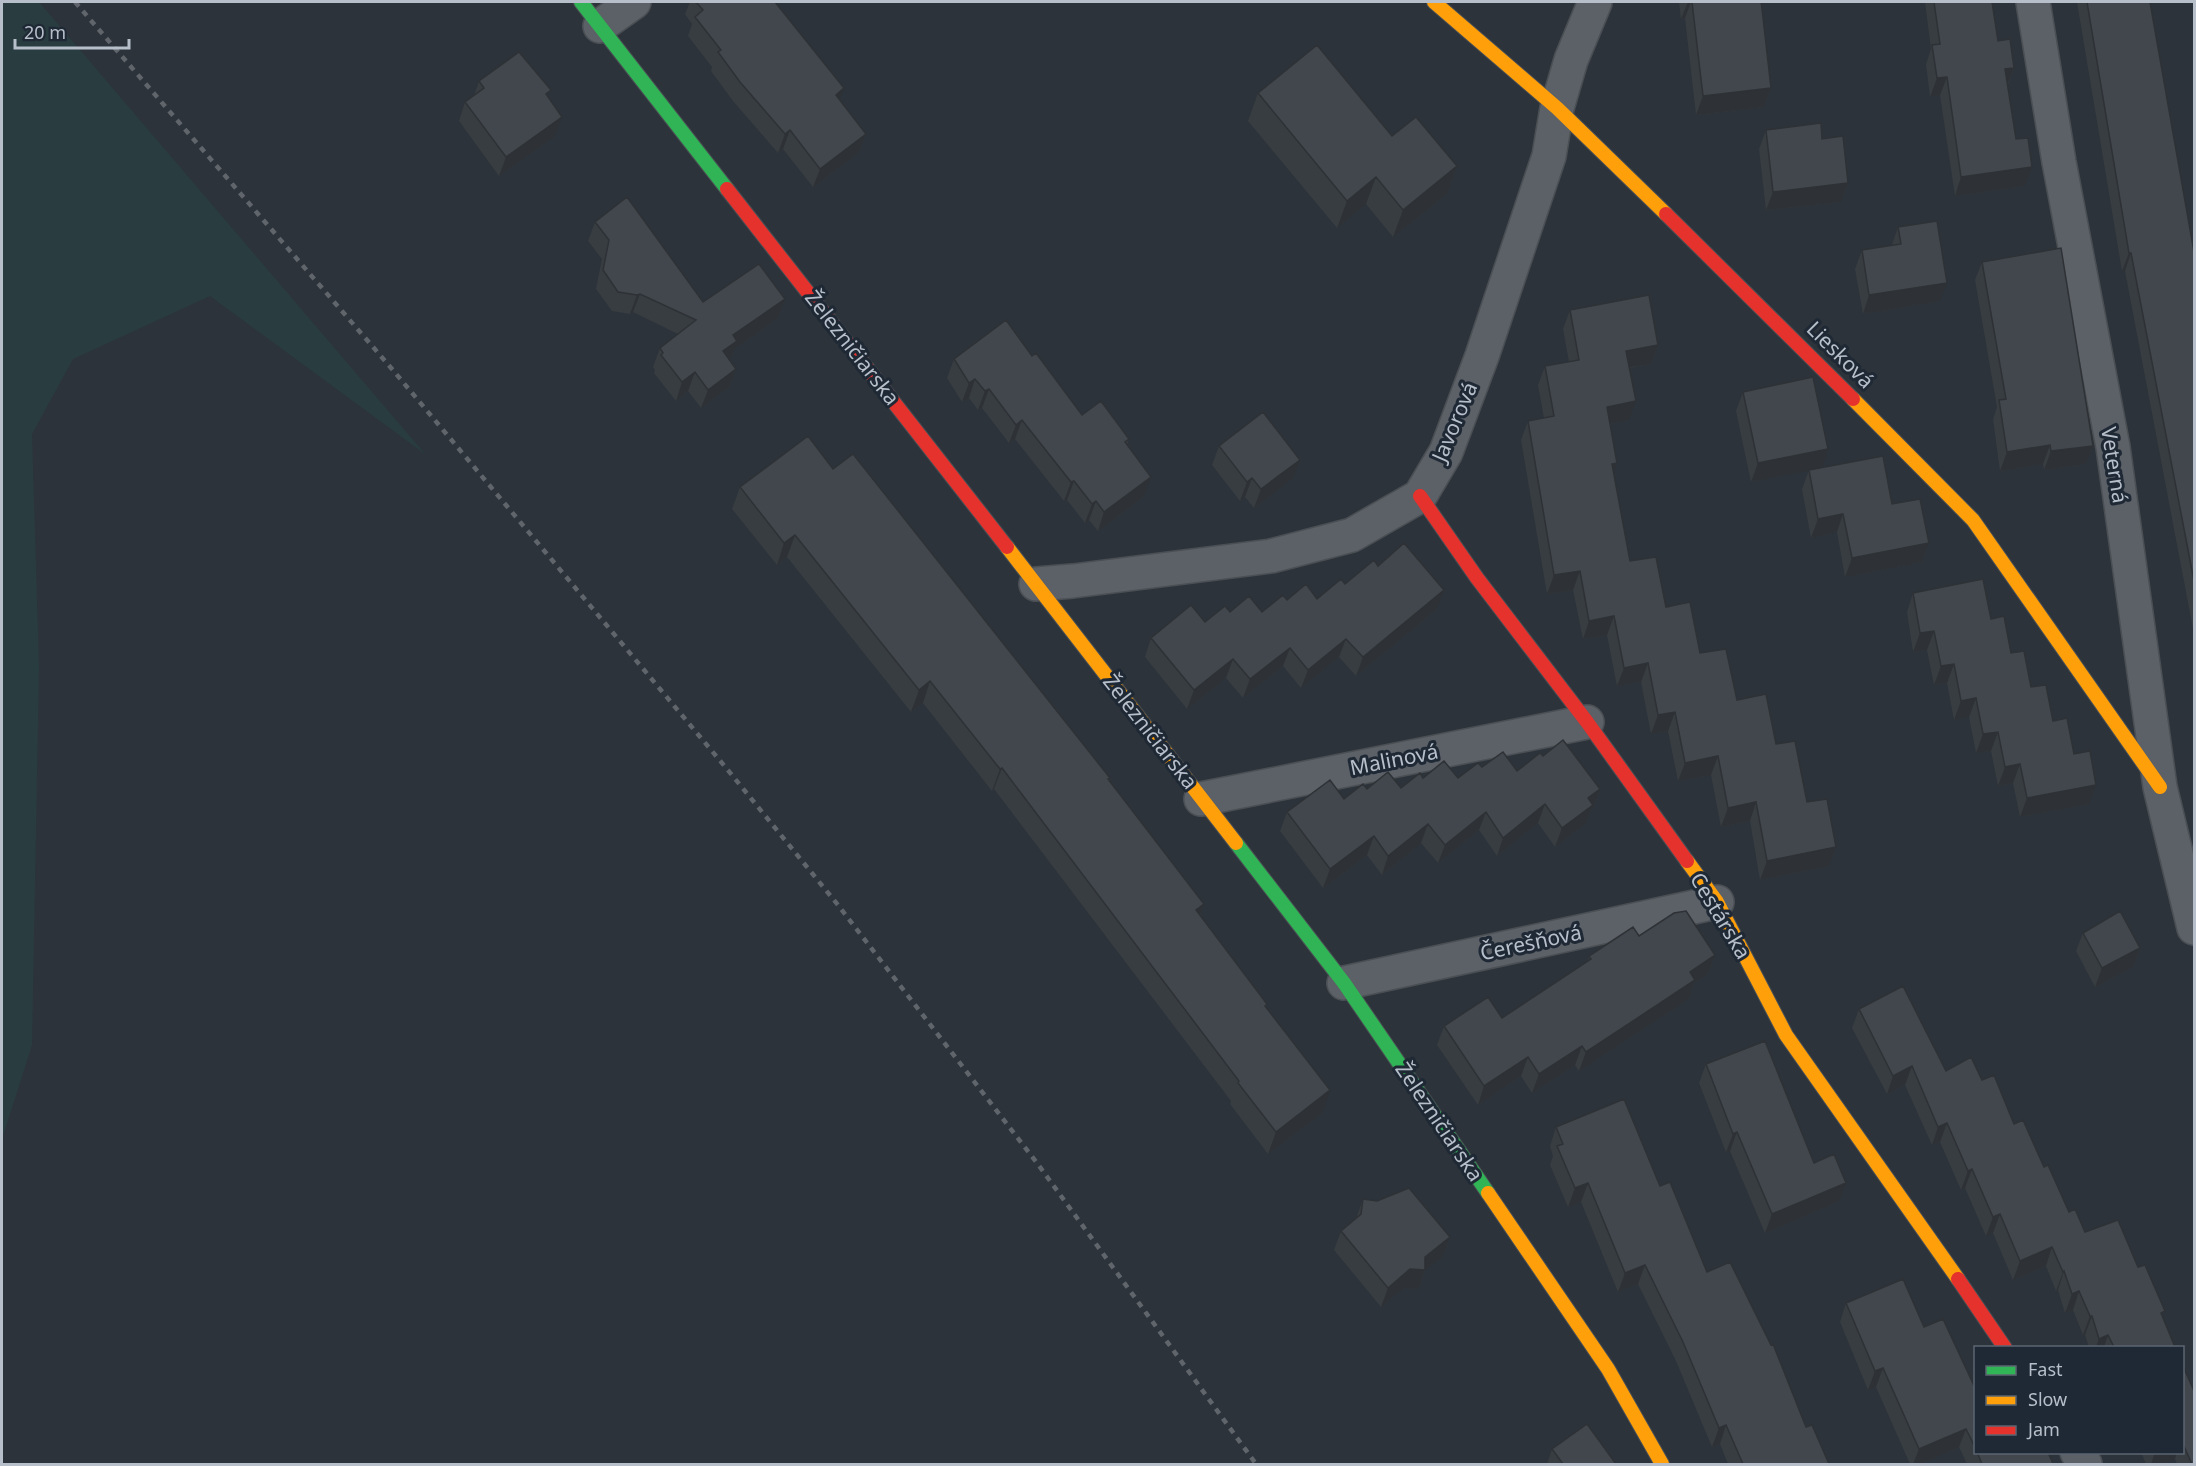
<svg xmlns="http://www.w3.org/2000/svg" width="2196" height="1466" font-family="'Noto Sans',sans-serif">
  <rect width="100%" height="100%" fill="#2c333a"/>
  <path fill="#293d40" d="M2,2H39L425,454L210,296L73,359L32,434L39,667L32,1045L2,1139Z"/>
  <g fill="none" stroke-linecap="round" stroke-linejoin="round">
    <defs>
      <path id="street" d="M2033,2L2059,162L2113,447L2160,787L2194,928
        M600,26L634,2
        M1036,584L1073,581L1271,556L1352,535L1420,496L1446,452L1482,356L1549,156L1557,108L1571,60L1595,2
        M1201,799L1587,722
        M1344,983L1717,902
        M2077,1452L2085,1464"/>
      <path id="fast" d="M581,2L727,189
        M1236,843L1344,983L1488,1193"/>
      <path id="slow" d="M1434,2L1557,108L1666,214
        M1853,399L1973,520L2160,787
        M1007,547L1236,843
        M1687,861L1717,902L1786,1035L1958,1279
        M1488,1193L1608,1369L1662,1464"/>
      <path id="jam" d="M727,189L1007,547
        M1666,214L1853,399
        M1420,496L1477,578L1587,722L1687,861
        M1958,1279L2005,1348"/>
    </defs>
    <use href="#street" stroke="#4a4f54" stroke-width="36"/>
    <use href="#fast" stroke="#4a4f54" stroke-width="16"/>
    <use href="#slow" stroke="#4a4f54" stroke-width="16"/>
    <use href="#jam" stroke="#4a4f54" stroke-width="16"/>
    <use href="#street" stroke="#5c6067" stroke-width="33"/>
    <use href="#fast" stroke="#30b455" stroke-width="14"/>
    <use href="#slow" stroke="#ff9f0a" stroke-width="14"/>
    <use href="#jam" stroke="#e5322d" stroke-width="14"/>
    <path stroke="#60656c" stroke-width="4.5" stroke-dasharray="6 6" stroke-linecap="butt" d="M75,2L392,369L727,769L838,905L1037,1163L1256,1464"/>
  </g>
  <path fill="#383d42" d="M690,2H775L839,100L866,134L859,152L813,187L783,149L778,153L733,101L711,71L712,67L688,36L692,24L685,14Z
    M1679,2H1768H1761L1771,88L1764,107L1696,115L1685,18L1681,19Z
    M1925,2H1992L1998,41L2014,68L2008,85L2016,139L2025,186L1955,196L1940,95L1930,97L1926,64L1931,49Z
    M2077,2H2150L2194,252V634L2125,271H2122Z
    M479,81L555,136L499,176L459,121L465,102L474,96Z
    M1258,93L1392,136L1457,166L1447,194L1393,237L1366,204L1337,228L1248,121Z
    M1766,130L1822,139L1848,183L1841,202L1766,210L1759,149Z
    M595,222L703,302L785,299L778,318L734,349L730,360L736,369L729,387L701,408L688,391L676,401L654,373L655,370L653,367L660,348L678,334L633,312L630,314L612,311L596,289L602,259L588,241Z
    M1898,227L1940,301L1863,314L1855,269L1862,250L1892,245Z
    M1982,262L2093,446L2086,464L2044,470L2043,464L2000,471L1993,419L1997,407L1975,280Z
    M1570,310L1658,345L1651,364L1629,368V420L1610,424L1614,473L1630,561L1666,607L1700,653L1737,700L1776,744L1807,802L1836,847L1829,866L1760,880L1750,821L1721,827L1711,775L1678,781L1668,731L1651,734L1641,682L1617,686L1607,635L1583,639L1573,590L1547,594L1521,440L1528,421L1544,418L1538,385L1545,366L1569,362L1563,329Z
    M1032,356L1082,415L1129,439L1127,445L1144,496L1098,531L1089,520L1085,523L1067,500L1064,501L1015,439L1009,443L982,408L978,410L969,398L962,402L947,378L954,359Z
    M1743,392L1822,468L1892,504L1929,543L1922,562L1845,577L1837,532L1811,538L1802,489L1809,470L1751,482L1736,411Z
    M1219,446L1293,478L1254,508L1245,497L1240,501L1212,465Z
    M833,469L1110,778L1109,781L1204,904L1200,915L1267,1004L1266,1007L1323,1112L1268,1154L1230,1104L1231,1101L994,789L992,791L923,703L911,712L787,557L777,565L732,509L740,487Z
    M1378,566L1437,609L1356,676L1339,657L1301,688L1283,666L1243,698L1226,678L1187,709L1145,657L1151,638L1205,622L1230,612H1262L1287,600L1317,599Z
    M1913,593L1991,619L2031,687L2074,754L2089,804L2020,817L2013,783L1998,786L1991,751L1976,753L1969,717L1954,720L1947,683L1934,685L1927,650L1913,652L1907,612Z
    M1543,756L1600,789L1594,807L1591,809L1586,823L1555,847L1538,823L1497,856L1479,830L1438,863L1421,843L1382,875L1367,855L1323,888L1280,831L1287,812L1344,799L1367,789L1401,788L1423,778H1458L1482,767L1517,771Z
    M2083,933L2140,948L2133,967L2095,987L2076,951Z
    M1715,955L1708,974L1694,983L1689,999L1579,1071L1575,1065L1532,1093L1521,1076L1478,1105L1437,1045L1444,1026L1502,1018L1588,961L1589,956Z
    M1859,1009L1946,1071L1982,1080L2014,1124L2044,1167L2069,1212L2085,1232L2138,1267L2175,1347H2089L2085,1335H2083L2073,1310L2065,1313L2058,1290L2056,1291L2046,1266L2013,1280L1993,1233L1986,1236L1965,1188L1961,1190L1940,1142L1932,1145L1905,1085L1887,1094L1852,1028Z
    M1706,1064L1814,1163L1839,1201L1765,1233L1730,1151L1726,1152L1699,1083Z
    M1556,1127L1660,1186L1707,1272L1829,1464H1728L1720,1444L1712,1447L1676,1361L1638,1284L1618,1292L1581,1202L1568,1207L1550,1165L1553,1156L1550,1146Z
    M1363,1199L1450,1237L1443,1256L1425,1270L1419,1289L1404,1288L1381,1307L1334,1250L1341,1231L1356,1219Z
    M1846,1303L1924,1327L1976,1390V1452H2048L2053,1464H1967L1959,1447L1920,1464H1910L1876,1387L1868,1390L1840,1322Z
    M2182,1364L2194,1464H2177L2175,1459L2161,1464H2146L2141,1452H2182Z
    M1552,1449L1616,1464H1547Z"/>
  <path fill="#2e3236" d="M1688,2H1691L1685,18L1681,19Z
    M2014,68L2007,86L2005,69Z
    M1947,77L1940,95L1930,97L1937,78Z
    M844,88L837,107L836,95Z
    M1771,88L1764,107L1696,115L1703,96Z
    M562,117L555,136L499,176L506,157Z
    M790,130L783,149L778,153L785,134Z
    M866,134L859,152L813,187L820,169Z
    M1457,166L1447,194L1393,237L1403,210Z
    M2032,167L2025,186L1955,196L1961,177Z
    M1376,177L1366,204L1337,228L1347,201Z
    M1848,183L1841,202L1766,210L1773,192Z
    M2129,253H2131L2125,271H2122Z
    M1947,283L1940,301L1863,314L1869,295Z
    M640,294L633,312L630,314L637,295Z
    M785,299L778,318L734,349L730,360L716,370L723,351L733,335Z
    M1658,345L1651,364L1619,369L1626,351Z
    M736,369L729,387L701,408L708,390Z
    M695,372L688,391L676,401L682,382Z
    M975,379L969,398L962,402L969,383Z
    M989,389L982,408L978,410L985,391Z
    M1636,401L1629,420L1600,426L1607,407Z
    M1022,420L1015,439L1009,443L1016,425Z
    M2050,445L2043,464L2000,471L2007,452Z
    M2093,446L2086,464L2044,470L2051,451Z
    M1828,449L1822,468L1751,482L1758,463Z
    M1300,460L1293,478L1254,508L1261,489Z
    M1617,463L1611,482L1612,464Z
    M1151,477L1144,496L1098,531L1104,512Z
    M1252,478L1245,497L1240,501L1247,482Z
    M1074,481L1067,500L1064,501L1071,482Z
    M1096,501L1089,520L1085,523L1092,504Z
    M1843,514L1837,532L1811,538L1818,519Z
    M795,535L787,557L777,565L784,543Z
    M1929,543L1922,562L1845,577L1852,558Z
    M1580,571L1573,590L1547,594L1554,575Z
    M1444,590L1437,609L1356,676L1363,657Z
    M1614,616L1607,635L1583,639L1589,621Z
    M1934,631L1927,650L1913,652L1920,633Z
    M1346,639L1339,657L1301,688L1308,670Z
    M1290,648L1283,666L1243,698L1250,679Z
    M1233,659L1226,678L1187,709L1194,690Z
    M1648,663L1641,682L1617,686L1624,668Z
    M1954,664L1947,683L1934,685L1941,666Z
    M930,681L923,703L911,712L919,690Z
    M1976,698L1969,717L1954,720L1961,701Z
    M1675,712L1668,731L1651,734L1658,715Z
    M1998,732L1991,751L1976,753L1983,734Z
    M1718,756L1711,775L1678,781L1685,763Z
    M2020,764L2013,783L1998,786L2005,767Z
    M1002,768L994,789L992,791L1000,769Z
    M2096,785L2089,804L2020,817L2027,798Z
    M1600,789L1594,807L1591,809L1586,823L1555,847L1562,828L1588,798Z
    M1756,802L1750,821L1721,827L1728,808Z
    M1545,804L1538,823L1497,856L1503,838Z
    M1486,812L1479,830L1438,863L1445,845Z
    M1428,824L1421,843L1382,875L1388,856Z
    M1374,836L1367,855L1323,888L1330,869Z
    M1836,847L1829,866L1760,880L1767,861Z
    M1204,904L1196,925V910Z
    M2140,948L2133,967L2095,987L2102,968Z
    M1715,955L1708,974L1694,983L1689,999L1579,1071L1586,1052L1690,972Z
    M1582,1046L1575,1065L1532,1093L1539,1074Z
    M1528,1057L1521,1076L1478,1105L1484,1086Z
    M1912,1066L1905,1085L1887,1094L1893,1076Z
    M1330,1090L1323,1112L1268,1154L1276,1132Z
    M1947,1123L1940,1142L1932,1145L1938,1127Z
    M1737,1132L1730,1151L1726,1152L1733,1134Z
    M1972,1169L1965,1188L1961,1190L1968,1171Z
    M1588,1183L1581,1202L1568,1207L1575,1188Z
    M1846,1183L1839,1201L1765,1233L1772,1214Z
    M2000,1214L1993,1233L1986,1236L1993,1217Z
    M1450,1237L1443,1256L1425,1270L1419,1289L1404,1288L1381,1307L1388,1288Z
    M2052,1247L2046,1266L2013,1280L2020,1261Z
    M1645,1265L1638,1284L1618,1292L1625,1273Z
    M2064,1271L2058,1290L2056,1291L2063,1272Z
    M2079,1291L2073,1310L2065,1313L2072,1294Z
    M2090,1316H2092L2085,1335H2083Z
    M2108,1335L2104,1347H2096L2099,1339Z
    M1883,1368L1876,1387L1868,1390L1875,1371Z
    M1726,1425L1720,1444L1712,1447L1719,1428Z
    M1966,1429L1959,1447L1920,1464H1913L1919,1449Z
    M2155,1452H2177L2175,1459L2161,1464H2151Z"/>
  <path fill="#41474d" stroke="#2e3236" stroke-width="1.5" d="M696,2H775L844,88L836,95L866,134L820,169L790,130L785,134L740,82L718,52L721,50L695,17L703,10Z
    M1692,2H1761L1762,9L1771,88L1703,96Z
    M1934,2H1992L1998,41L2010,39L2014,68L2005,69L2016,139L2028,138L2032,167L1961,177L1947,77L1937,78L1932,45L1940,44Z
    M2087,2H2150L2194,252V581L2131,253H2129Z
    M1317,45L1392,136L1416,117L1457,166L1403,210L1376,177L1347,201L1258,93Z
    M519,52L551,90L546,94L562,117L506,157L465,102L484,88L479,81Z
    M1821,123L1822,139L1843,136L1848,183L1773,192L1766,130Z
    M627,197L703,302L759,264L785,299L733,335L737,341L723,351L736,369L708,390L695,372L682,382L661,355L663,353L660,348L696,320L640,294L637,295L618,292L603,270L609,240L595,222Z
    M1937,221L1947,283L1869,295L1862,250L1901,244L1898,227Z
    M2061,248L2093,446L2051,451L2050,445L2007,452L1999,400L2006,399L1982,262Z
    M1649,295L1658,345L1626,351L1636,401L1607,407L1617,463L1612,464L1630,561L1656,557L1666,607L1690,602L1700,653L1726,649L1737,700L1766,694L1776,744L1795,741L1807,802L1827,799L1836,847L1767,861L1756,802L1728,808L1718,756L1685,763L1675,712L1658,715L1648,663L1624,668L1614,616L1589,621L1580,571L1554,575L1528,421L1554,416L1545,366L1579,360L1570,310Z
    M1006,320L1032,356L1036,353L1082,415L1101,401L1129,439L1125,442L1151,477L1104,512L1096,501L1092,504L1074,481L1071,482L1022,420L1016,425L989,389L985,391L975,379L969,383L954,359Z
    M1813,377L1828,449L1758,463L1743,392Z
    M1263,412L1300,460L1261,489L1252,478L1247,482L1219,446Z
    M808,436L833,469L853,454L1110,778L1108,779L1204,904L1196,910L1267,1004L1265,1006L1330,1090L1276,1132L1238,1083L1239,1081L1002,768L1000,769L930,681L919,690L795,535L784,543L740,487Z
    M1883,456L1892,504L1920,499L1929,543L1852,558L1843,514L1818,519L1809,470Z
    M1404,543L1444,590L1363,657L1346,639L1308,670L1290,648L1250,679L1233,659L1194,690L1151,638L1191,605L1205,622L1225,606L1230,612L1249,596L1262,612L1283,595L1287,600L1306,584L1317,599L1341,579L1345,584L1374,560L1378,566Z
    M1983,579L1991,619L2004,616L2011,653L2024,651L2031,687L2046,685L2053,721L2067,718L2074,754L2090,751L2096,785L2027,798L2020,764L2005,767L1998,732L1983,734L1976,698L1961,701L1954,664L1941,666L1934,631L1920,633L1913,593Z
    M1563,740L1600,789L1588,798L1593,805L1562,828L1545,804L1503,838L1486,812L1445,845L1428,824L1388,856L1374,836L1330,869L1287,812L1330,780L1344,799L1363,784L1367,789L1388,772L1401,788L1420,773L1423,778L1444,761L1458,778L1478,763L1482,767L1503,752L1517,771L1540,753L1543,756Z
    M1686,911L1715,955L1690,972L1695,980L1586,1052L1582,1046L1539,1074L1528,1057L1484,1086L1444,1026L1488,997L1502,1018L1591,959L1589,956L1633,927L1639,936L1674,913Z
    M2120,911L2140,948L2102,968L2083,933Z
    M1903,986L1946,1071L1971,1057L1982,1080L1994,1075L2014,1124L2023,1120L2044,1167L2048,1165L2069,1212L2075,1209L2085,1232L2118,1220L2138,1267L2145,1265L2165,1311L2161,1313L2175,1347H2114L2108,1335L2099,1339L2092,1316H2090L2079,1291L2072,1294L2064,1271L2063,1272L2052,1247L2020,1261L2000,1214L1993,1217L1972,1169L1968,1171L1947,1123L1938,1127L1912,1066L1893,1076L1859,1009Z
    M1765,1041L1814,1163L1834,1154L1846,1183L1772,1214L1737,1132L1733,1134L1706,1064Z
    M1624,1099L1660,1186L1670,1182L1707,1272L1730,1262L1771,1345L1773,1344L1806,1427L1812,1425L1829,1464H1743L1726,1425L1719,1428L1683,1342L1645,1265L1625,1273L1588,1183L1575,1188L1557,1146L1563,1144L1556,1127Z
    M1409,1188L1450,1237L1425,1257V1270L1410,1269L1388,1288L1341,1231L1361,1214L1363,1199L1377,1201Z
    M1903,1279L1924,1327L1943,1319L1976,1390V1449L1966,1429L1919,1449L1883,1368L1875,1371L1846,1303Z
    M2182,1364L2194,1391V1464H2192L2182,1442Z
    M1587,1424L1616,1464H1563L1552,1449Z
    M1977,1452H2048L2053,1464H1982Z"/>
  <g text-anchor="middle" stroke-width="6" stroke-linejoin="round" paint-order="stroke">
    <g font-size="21" fill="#b6bfca" stroke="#1f2935">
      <text transform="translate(852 348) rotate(52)" y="7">Železničiarska</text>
      <text transform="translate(1840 355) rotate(45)" y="7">Liesková</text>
      <text transform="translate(1455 422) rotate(-67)" y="7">Javorová</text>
      <text transform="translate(2114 465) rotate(81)" y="7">Veterná</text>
      <text transform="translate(1150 732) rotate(52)" y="7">Železničiarska</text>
      <text transform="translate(1394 760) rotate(-11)" y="7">Malinová</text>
      <text transform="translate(1720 916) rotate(59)" y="7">Cestárska</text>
      <text transform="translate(1531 943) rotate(-12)" y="7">Čerešňová</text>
      <text transform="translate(1439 1122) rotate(56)" y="7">Železničiarska</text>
    </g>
  </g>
  <rect width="2196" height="1466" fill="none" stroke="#b6bfca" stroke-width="6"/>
  <rect x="1974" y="1346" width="210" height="108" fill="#1f2935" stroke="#5b6571" stroke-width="1.5"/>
  <rect x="1986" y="1366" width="30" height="9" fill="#30b455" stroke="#5b6571" stroke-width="1.5"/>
  <text x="2028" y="1376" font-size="18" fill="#b6bfca">Fast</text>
  <rect x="1986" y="1396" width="30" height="9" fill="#ff9f0a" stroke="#5b6571" stroke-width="1.5"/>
  <text x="2028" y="1406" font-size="18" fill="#b6bfca">Slow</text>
  <rect x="1986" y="1426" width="30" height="9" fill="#e5322d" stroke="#5b6571" stroke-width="1.5"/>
  <text x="2028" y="1436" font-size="18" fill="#b6bfca">Jam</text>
  <path d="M15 39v9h114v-9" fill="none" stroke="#b6bfca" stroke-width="3"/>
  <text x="24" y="39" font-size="18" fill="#b6bfca" stroke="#1f2935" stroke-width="4.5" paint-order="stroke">20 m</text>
</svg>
